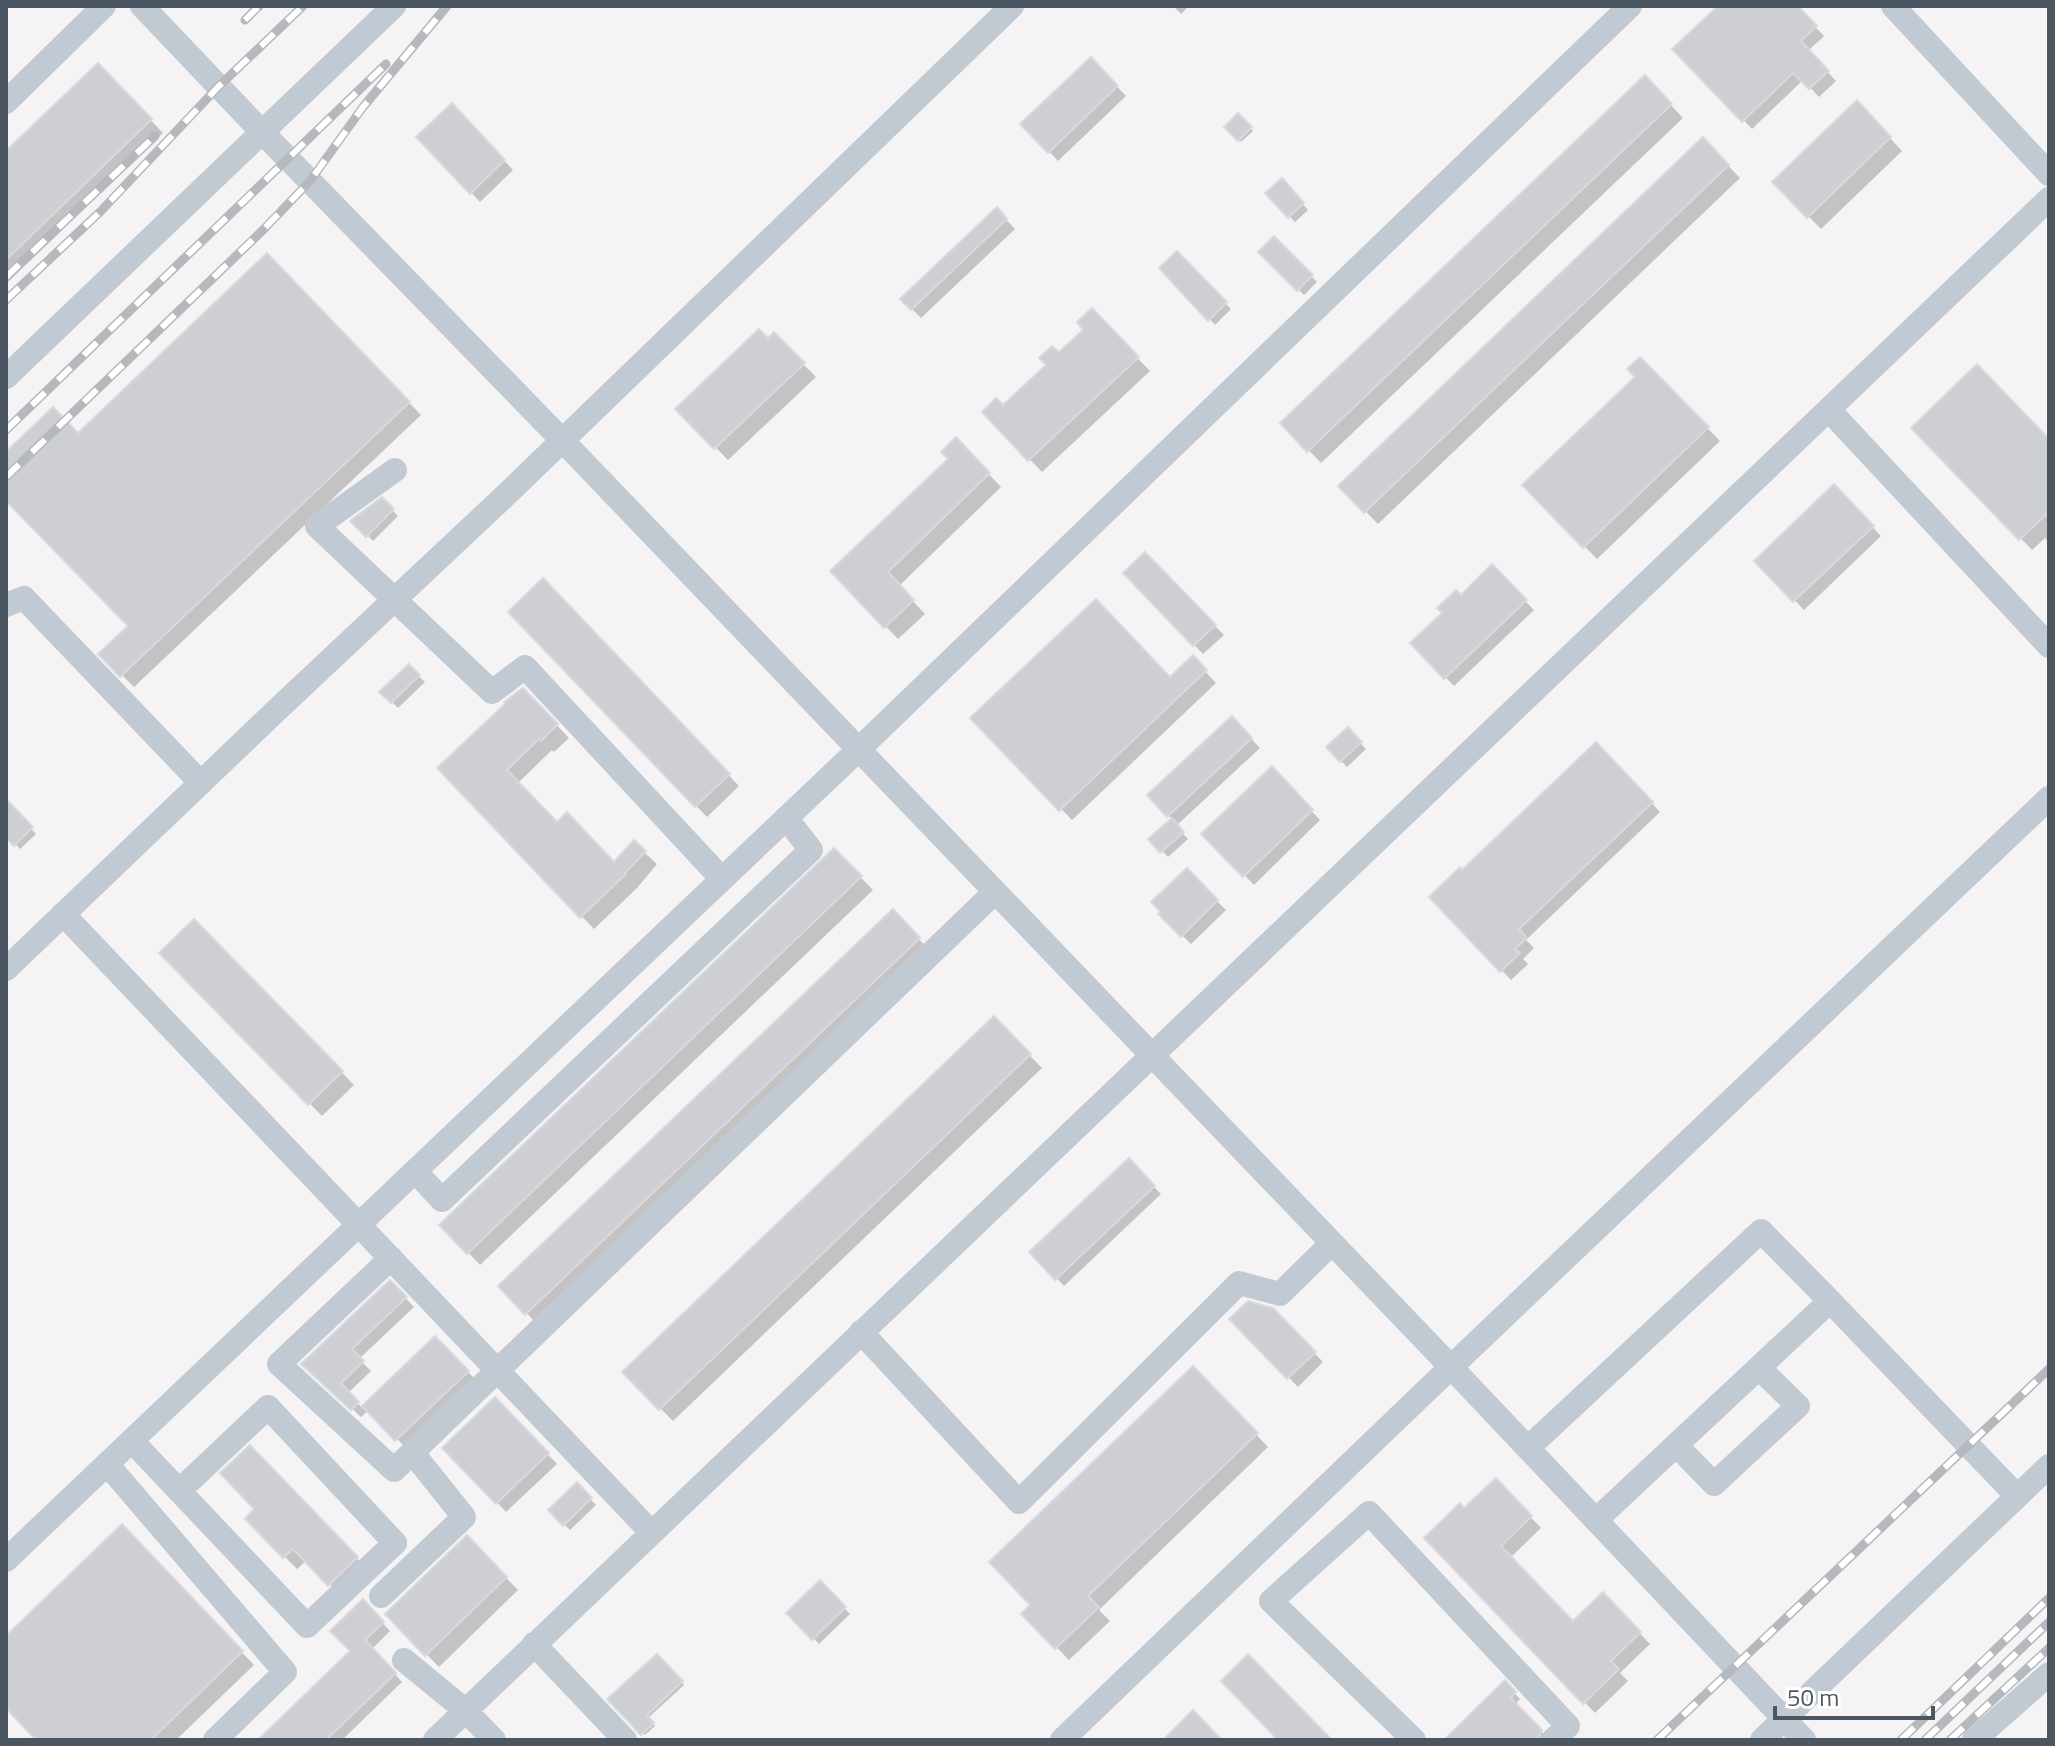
<svg xmlns="http://www.w3.org/2000/svg" width="2055" height="1746" font-family="'Titillium Web',sans-serif">
  <rect width="100%" height="100%" fill="#f5f3f3"/>
  <path fill="#0003" d="M1173,6H1189L1181,14Z
    M1721,6H1795L1824,36L1808,51L1836,81L1819,97L1803,80L1752,129L1675,49Z
    M1091,60L1126,96L1058,161L1023,124Z
    M98,65L163,133L6,284V154Z
    M1645,78L1683,118L1321,463L1283,423Z
    M452,106L513,170L480,202L419,137Z
    M1238,116L1253,131L1241,142L1227,127Z
    M1869,116L1902,151L1821,229L1775,182Z
    M1703,140L1740,178L1378,524L1341,486Z
    M1282,181L1308,210L1295,222L1268,194Z
    M997,210L1015,229L921,318L902,299Z
    M1274,239L1317,282L1304,295L1261,252Z
    M1177,254L1231,309L1215,325L1161,268Z
    M267,255L421,415L134,687L101,654L130,626L9,501L6,503V455L78,435Z
    M1092,311L1150,371L1042,472L984,412L1003,408L1048,365L1086,330Z
    M774,335L816,377L728,460L678,409Z
    M1640,360L1720,441L1597,559L1525,485L1638,377Z
    M1914,428L2049,441V542L2045,538L2032,550Z
    M956,440L1001,487L899,586L925,614L898,639L833,571L950,460Z
    M1834,487L1881,536L1804,610L1757,561Z
    M382,500L398,516L373,541L353,521Z
    M1145,555L1224,635L1203,654L1126,574Z
    M1492,567L1534,610L1454,686L1413,644Z
    M543,581L739,786L707,817L511,612Z
    M1193,658L1216,683L1072,820L973,718L1170,680Z
    M409,667L425,682L398,708L382,692Z
    M523,690L569,738L554,752L552,750L518,783L557,824L614,865L634,843L657,864L637,888L594,929L440,768Z
    M1232,719L1260,748L1176,826L1188,839L1168,857L1151,839L1173,820L1149,795Z
    M1348,730L1366,749L1347,767L1329,748Z
    M1596,744L1660,812L1526,940L1534,948L1523,959L1528,964L1511,980L1431,897L1462,872Z
    M1272,769L1320,820L1254,885L1204,834Z
    M6,802L36,834L20,849L6,834Z
    M834,850L873,890L480,1265L442,1225Z
    M1187,871L1226,910L1191,944L1161,914Z
    M893,912L931,952L539,1326L501,1286Z
    M194,922L354,1085L322,1116L162,953Z
    M994,1019L1042,1068L673,1421L624,1372Z
    M1129,1161L1161,1194L1064,1286L1032,1252Z
    M390,1282L414,1307L359,1359L371,1371L348,1393L363,1409L435,1339L477,1381L406,1448L369,1410L361,1417L312,1372Z
    M1272,1310L1323,1362L1298,1387L1232,1319Z
    M1193,1369L1268,1447L1099,1610L1110,1621L1069,1660L1024,1614L1033,1605Z
    M495,1400L557,1464L506,1512L445,1448Z
    M250,1447L369,1571L342,1597L307,1560L297,1569L247,1519L257,1509Z
    M1496,1481L1541,1528L1510,1558L1573,1624L1603,1595L1650,1644L1620,1673L1628,1681L1595,1713L1427,1538L1464,1510Z
    M577,1485L596,1505L570,1530L550,1511Z
    M467,1538L518,1590L439,1667L387,1614Z
    M134,1540L254,1665L176,1740H40L6,1705V1638Z
    M820,1583L850,1614L819,1644L789,1613Z
    M363,1602L390,1631L372,1649L402,1682L342,1740H261L353,1651Z
    M657,1657L684,1685L648,1718L655,1726L645,1735L610,1699Z
    M1505,1683L1520,1699L1515,1705L1547,1737L1545,1740H1447Z"/>
  <path fill="#cdcfd5" stroke="#d7d9de" stroke-width="2" d="M1718,6H1798L1817,26L1801,41L1829,71L1809,89L1793,73L1742,122L1672,49Z
    M1091,57L1118,86L1048,153L1020,124Z
    M98,63L152,119L6,260V151Z
    M1645,75L1672,104L1307,452L1280,423Z
    M1857,100L1891,137L1807,218L1772,182Z
    M452,103L505,160L470,194L416,137Z
    M1238,113L1252,127L1238,141L1224,127Z
    M1703,137L1729,165L1364,513L1338,486Z
    M1282,178L1304,203L1288,218L1265,193Z
    M997,207L1007,219L911,310L900,299Z
    M1274,236L1313,275L1297,291L1258,252Z
    M1177,251L1227,302L1208,321L1159,268Z
    M267,253L410,402L120,677L98,654L128,626L6,501V452L53,407L78,433Z
    M1092,308L1139,357L1028,461L982,412L996,398L1003,405L1046,365L1039,358L1052,346L1059,352L1083,330L1077,322Z
    M759,329L768,338L774,332L805,363L714,449L675,409Z
    M1640,357L1709,427L1583,548L1522,485L1635,377L1627,369Z
    M1977,364L2049,439V512L2019,540L1911,428Z
    M956,437L990,473L888,572L914,600L884,628L830,571L948,459L941,452Z
    M1834,484L1874,526L1793,602L1754,561Z
    M382,497L394,509L366,537L350,521Z
    M1145,552L1216,625L1193,646L1123,573Z
    M1492,564L1527,600L1444,679L1410,643L1442,613L1437,608L1456,590L1461,595Z
    M543,578L730,774L695,807L508,612Z
    M1096,599L1170,677L1193,655L1207,670L1059,811L970,718Z
    M409,664L420,675L391,703L379,692Z
    M523,688L558,724L541,741L539,739L507,770L557,822L567,812L614,862L634,840L646,851L625,873L626,874L580,918L437,768L505,704L504,702Z
    M1232,716L1252,738L1167,817L1147,795Z
    M1348,727L1362,742L1340,762L1326,747Z
    M1596,742L1653,802L1519,929L1527,938L1515,949L1520,953L1500,972L1429,897L1460,867L1462,870Z
    M1272,766L1313,810L1243,877L1201,834Z
    M6,799L33,827L14,846L6,837Z
    M1172,818L1184,832L1160,853L1148,839Z
    M834,848L862,876L467,1254L439,1225Z
    M1187,868L1218,900L1181,937L1158,914L1161,912L1151,902Z
    M893,909L920,938L525,1315L498,1286Z
    M194,919L343,1071L308,1105L159,953Z
    M994,1016L1031,1054L659,1410L622,1372Z
    M1129,1158L1155,1186L1055,1280L1029,1252Z
    M390,1280L407,1297L352,1349L364,1361L341,1383L359,1402L351,1410L301,1364Z
    M1248,1301L1273,1308L1316,1352L1287,1379L1229,1319Z
    M435,1336L469,1371L395,1441L362,1406Z
    M1193,1366L1258,1433L1088,1596L1099,1607L1055,1649L1021,1614L1030,1605L989,1562Z
    M495,1397L549,1453L496,1504L442,1448Z
    M250,1445L358,1557L328,1586L293,1549L283,1558L245,1519L254,1509L220,1473Z
    M1496,1478L1532,1516L1501,1546L1573,1621L1603,1592L1641,1632L1611,1661L1619,1669L1583,1704L1424,1538L1460,1503L1464,1508Z
    M577,1482L592,1498L563,1526L548,1510Z
    M122,1524L243,1651L151,1740H36L6,1708V1636Z
    M467,1535L507,1577L425,1656L385,1614Z
    M820,1580L846,1607L812,1640L786,1613Z
    M363,1599L384,1622L365,1640L396,1673L326,1740H258L350,1651L330,1631Z
    M657,1654L683,1681L647,1715L654,1723L641,1735L607,1699Z
    M1248,1654L1332,1740H1278L1221,1681Z
    M1505,1680L1516,1692L1511,1698L1542,1730L1538,1740H1444Z
    M1193,1710L1222,1740H1163Z"/>
  <g fill="none" stroke-linecap="round" stroke-linejoin="round">
    <path stroke="#c1cad2" stroke-width="24" d="M142,6L262,132L562,440L1451,1367L1804,1740
      M1893,6L2049,174
      M6,102L104,6
      M6,377L394,6
      M1829,410L2049,646
      M395,470L317,526L492,692L525,667L722,879
      M6,605L24,598L201,783
      M63,914L651,1532
      M6,969L280,707L508,493L1012,6
      M415,1171L442,1200L811,850L786,818
      M391,1258L279,1364L394,1470L995,892
      M861,1332L1019,1502L1239,1283L1280,1294L1332,1243
      M132,1441L307,1626L395,1543L268,1407L179,1491
      M1676,1445L1714,1484L1798,1406L1759,1368
      M1528,1448L1761,1231L1830,1301
      M107,1464L285,1672L215,1740
      M1596,1520L1830,1301L2017,1496
      M6,1560L858,750L1630,6
      M381,1596L464,1517L412,1452
      M534,1644L625,1740
      M404,1660L466,1711L494,1740
      M435,1740L2049,199
      M1062,1740L1451,1367L2049,798
      M1414,1740L1271,1601L1369,1513L1568,1726L1553,1740
      M1762,1740L2049,1466
      M1974,1740L2049,1674"/>
    <defs>
      <path id="rail" d="M245,20L259,6
        M6,277L155,136
        M6,300L100,212L218,87L303,6
        M6,430L386,64
        M6,477L263,230L310,181L363,107L447,6
        M1657,1740L2049,1369
        M1901,1740L2049,1598
        M1925,1740L2049,1622
        M1950,1740L2049,1648"/>
    </defs>
    <use href="#rail" stroke="#b5b8bd" stroke-width="9"/>
    <use href="#rail" stroke="#fff" stroke-width="6" stroke-dasharray="18" stroke-linecap="butt"/>
  </g>
  <rect width="2055" height="1746" fill="none" stroke="#4a5661" stroke-width="16"/>
  <path d="M1775 1706v12h158v-12" fill="none" stroke="#4a5661" stroke-width="4"/>
  <text x="1787" y="1706" font-size="24" fill="#4a5661" stroke="#ffffff" stroke-width="6" paint-order="stroke">50 m</text>
</svg>
